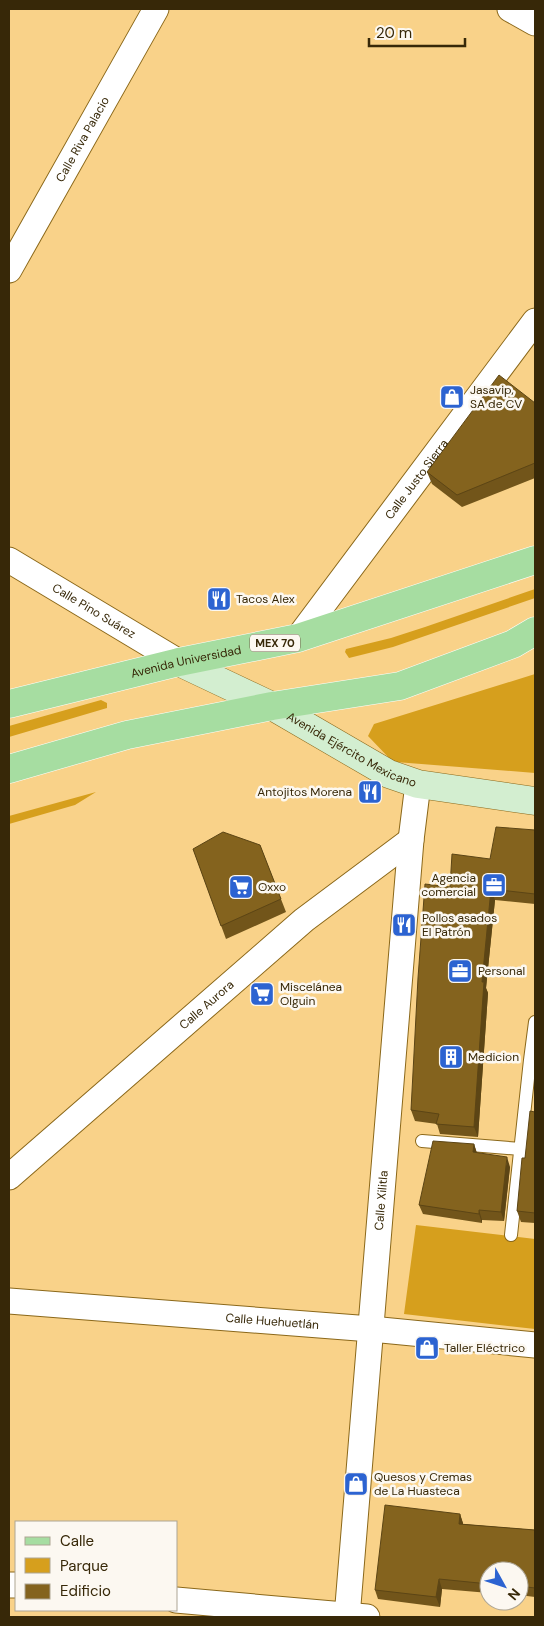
<svg xmlns="http://www.w3.org/2000/svg" width="544" height="1626" font-family="'DM Sans',sans-serif">
  <rect width="100%" height="100%" fill="#f9d289"/>
  <path fill="#d69f1d" d="M535,589V598L393,647L349,658L345,652L346,649L391,638L425,627Z
    M535,674V773L396,762L391,760L368,736L374,724Z
    M101,700L107,703V708L9,737V726Z
    M96,792L75,805L9,824V816Z
    M416,1225L535,1239V1329L404,1314Z"/>
  <g fill="none" stroke-linecap="round" stroke-linejoin="round">
    <defs>
      <path id="service" d="M530,1060L535,1022
        M422,1141L521,1149
        M511,1235L530,1060H535"/>
      <g id="minor">
        <path d="M510,9L535,23"/>
        <path id="s1" d="M9,270L156,9"/>
        <path id="s2" d="M9,560L179,662"/>
        <path id="s3" d="M298,638L535,321"/>
        <path id="s4" d="M9,1177L304,920L411,840"/>
        <path id="s5" d="M9,1301L371,1329L535,1345"/>
        <path d="M9,1585H16"/>
        <path d="M176,1600L367,1617"/>
        <path id="s6" d="M347,1617L411,840L418,784"/>
      </g>
      <g id="secondary">
        <path id="s7" d="M179,662L272,706L389,774L418,784L535,801"/>
      </g>
      <g id="primary">
        <path id="s8" d="M9,704L179,662L298,638L535,560"/>
        <path d="M9,769L127,735L272,706L400,686L513,644L535,631"/>
      </g>
    </defs>
    <use href="#service" stroke="#8b681a" stroke-width="14"/>
    <use href="#minor" stroke="#8b681a" stroke-width="27"/>
    <use href="#secondary" stroke="#8b681a" stroke-width="29"/>
    <use href="#primary" stroke="#fff" stroke-width="29"/>
    <use href="#service" stroke="#fff" stroke-width="12"/>
    <use href="#minor" stroke="#fff" stroke-width="25"/>
    <use href="#secondary" stroke="#d3eed0" stroke-width="28"/>
    <use href="#primary" stroke="#a6dda1" stroke-width="28"/>
  </g>
  <path fill="#72551a" d="M535,403V478L462,507L432,484L427,472Z
    M535,830V904L495,900L486,988L488,993L478,1137L440,1134L437,1124L415,1121L411,1110L450,887L490,859Z
    M260,845L286,912L226,939L193,849Z
    M535,1112V1223L521,1222L517,1211L525,1158Z
    M474,1144L477,1153L510,1167L504,1221L482,1220V1223L423,1214L419,1205Z
    M460,1514L463,1524L535,1530V1597L519,1595V1571H489V1593L442,1589L440,1607L378,1599L375,1590Z"/>
  <path fill="#5c4515" d="M491,889L495,900L486,988L488,993L478,1137L474,1127L482,982Z
    M474,1144L477,1154L473,1152Z
    M507,1157L510,1167L504,1221L501,1212Z
    M479,1210L482,1220V1223L479,1214Z
    M460,1514L463,1523L462,1533L459,1524Z
    M439,1579L442,1589L440,1607L436,1597Z"/>
  <path fill="#84631e" stroke="#5c4515" d="M499,375L535,403V463L457,495L427,472Z
    M496,827L535,830V894L491,889L482,982H484L474,1127L436,1124L439,1114L411,1110L418,978L425,884L450,887L452,854L490,859Z
    M223,832L260,845L281,899L221,926L193,849Z
    M530,1111L535,1112V1213L517,1211L522,1158H525Z
    M433,1141L474,1144L473,1152L507,1157L501,1212L479,1210V1214L419,1205Z
    M385,1505L460,1514L459,1524L535,1530V1588L519,1586V1571H489V1584L439,1579L436,1597L375,1590Z"/>
  <defs>
    <symbol id="shop-square" viewBox="-11 -11 22 22"><rect x="-9" y="-9" width="18" height="18" rx="4" fill="#2c63d1" stroke="#fcf8f1"/><path d="M-5-2.5h2.3a2.7 3.5 0 0 1 5.4 0H5L5.5 6h-11ZM-1.5-2.5h3a1.5 2.3 0 0 0-3 0Z" fill="#fff"/></symbol>
    <symbol id="restaurant-square" viewBox="-11 -11 22 22"><rect x="-9" y="-9" width="18" height="18" rx="4" fill="#2c63d1" stroke="#fcf8f1"/><path d="M-5-6h1v4h1v-4h1v4h1v-4h1v5L-1.5 .5V6h-2V.5L-5-1ZM5-6V6H3V1.5H1.5Q1.5-4 5-6Z" fill="#fff"/></symbol>
    <symbol id="office-square" viewBox="-11 -11 22 22"><rect x="-9" y="-9" width="18" height="18" rx="4" fill="#2c63d1" stroke="#fcf8f1"/><path d="M-6-3h4V-5.5h4V-3h4V5H-6ZM-1-4.5V-3h2v-1.5ZM-6 0V1H6V0Z" fill="#fff"/></symbol>
    <symbol id="supermarket-square" viewBox="-11 -11 22 22"><rect x="-9" y="-9" width="18" height="18" rx="4" fill="#2c63d1" stroke="#fcf8f1"/><path d="M-6-5.5h2.5l.6 2H6L4.5 2H-2.5L-4.4-4H-6ZM-1.5 3.2a1.3 1.3 0 1 0 .1 0ZM3 3.2a1.3 1.3 0 1 0 .1 0Z" fill="#fff"/></symbol>
    <symbol id="building-square" viewBox="-11 -11 22 22"><rect x="-9" y="-9" width="18" height="18" rx="4" fill="#2c63d1" stroke="#fcf8f1"/><path d="M-4-6H4V6H1V3H-1V6H-4ZM-2.5-4.3h1.7v1.8h-1.7ZM.8-4.3h1.7v1.8H.8ZM-2.5-1h1.7V.8h-1.7ZM.8-1h1.7V.8H.8Z" fill="#fff"/></symbol>
  </defs>
  <g fill-rule="evenodd">
    <use href="#shop-square" x="438" y="383" width="28" height="28"/>
    <use href="#restaurant-square" x="205" y="585" width="28" height="28"/>
    <use href="#restaurant-square" x="356" y="778" width="28" height="28"/>
    <use href="#office-square" x="480" y="871" width="28" height="28"/>
    <use href="#supermarket-square" x="227" y="873" width="28" height="28"/>
    <use href="#restaurant-square" x="390" y="911" width="28" height="28"/>
    <use href="#office-square" x="446" y="957" width="28" height="28"/>
    <use href="#supermarket-square" x="248" y="980" width="28" height="28"/>
    <use href="#building-square" x="437" y="1043" width="28" height="28"/>
    <use href="#shop-square" x="413" y="1334" width="28" height="28"/>
    <use href="#shop-square" x="342" y="1470" width="28" height="28"/>
  </g>
  <g text-anchor="middle" stroke-width="5" stroke-linejoin="round" paint-order="stroke">
    <rect fill="#fcf8f1" stroke="#72664e" stroke-width="1" x="250" y="634.5" width="50" height="17" rx="4"/>
    <g font-size="11" font-weight="bold" fill="#372808">
      <text x="275" y="647">MEX 70</text>
    </g>
    <g font-size="12" fill="#372808" stroke="#fcf8f1">
      <text dy="4" stroke="none"><textPath href="#s1" startOffset="150">Calle Riva Palacio</textPath></text>
      <text dy="4" stroke="none"><textPath href="#s3" startOffset="198">Calle Justo Sierra</textPath></text>
      <text dy="4" stroke="none"><textPath href="#s2" startOffset="99">Calle Pino Suárez</textPath></text>
      <text dy="4" stroke="none"><textPath href="#s8" startOffset="182">Avenida Universidad</textPath></text>
      <text dy="4" stroke="none"><textPath href="#s7" startOffset="194">Avenida Ejército Mexicano</textPath></text>
      <text dy="4" stroke="none"><textPath href="#s4" startOffset="262">Calle Aurora</textPath></text>
      <text dy="4" stroke="none"><textPath href="#s6" startOffset="418">Calle Xilitla</textPath></text>
      <text dy="4" stroke="none"><textPath href="#s5" startOffset="264">Calle Huehuetlán</textPath></text>
    </g>
    <g font-size="12" fill="#372808" stroke="#fcf8f1" text-anchor="start">
      <text x="470" y="394">Jasavip,<tspan x="470" dy="14">SA de CV</tspan></text>
      <text x="236" y="603">Tacos Alex</text>
      <text x="352" y="796" text-anchor="end">Antojitos Morena</text>
      <text x="476" y="882" text-anchor="end">Agencia<tspan x="476" dy="14">comercial</tspan></text>
      <text x="258" y="891">Oxxo</text>
      <text x="422" y="922">Pollos asados<tspan x="422" dy="14">El Patrón</tspan></text>
      <text x="478" y="975">Personal</text>
      <text x="280" y="991">Miscelánea<tspan x="280" dy="14">Olguin</tspan></text>
      <text x="468" y="1061">Medicion</text>
      <text x="444" y="1352">Taller Eléctrico</text>
      <text x="374" y="1481">Quesos y Cremas<tspan x="374" dy="14">de La Huasteca</tspan></text>
    </g>
  </g>
  <rect width="544" height="1626" fill="none" stroke="#372808" stroke-width="20"/>
  <rect x="15" y="1521" width="162" height="90" fill="#fcf8f1" stroke="#ada594"/>
  <rect x="25" y="1537" width="25" height="8" fill="#a6dda1" stroke="#ada594"/>
  <text x="60" y="1546" font-size="15" fill="#372808">Calle</text>
  <rect x="25" y="1558" width="25" height="15" fill="#d69f1d" stroke="#ada594"/>
  <text x="60" y="1571" font-size="15" fill="#372808">Parque</text>
  <rect x="25" y="1584" width="25" height="15" fill="#84631e" stroke="#ada594"/>
  <text x="60" y="1596" font-size="15" fill="#372808">Edificio</text>
  <g transform="translate(504 1586) rotate(130)"><circle r="24" fill="#fcf8f1" stroke="#ada594"/>
  <path d="M0-4L9 19L0 12L-9 19Z" fill="#2c63d1"/>
  <text y="-8" font-size="14" font-weight="bold" text-anchor="middle" fill="#372808">N</text>
  </g>
  <path d="M369 38v8h96v-8" fill="none" stroke="#372808" stroke-width="2.5"/>
  <text x="376" y="38" font-size="15" fill="#372808" stroke="#fcf8f1" stroke-width="4" paint-order="stroke">20 m</text>
</svg>
